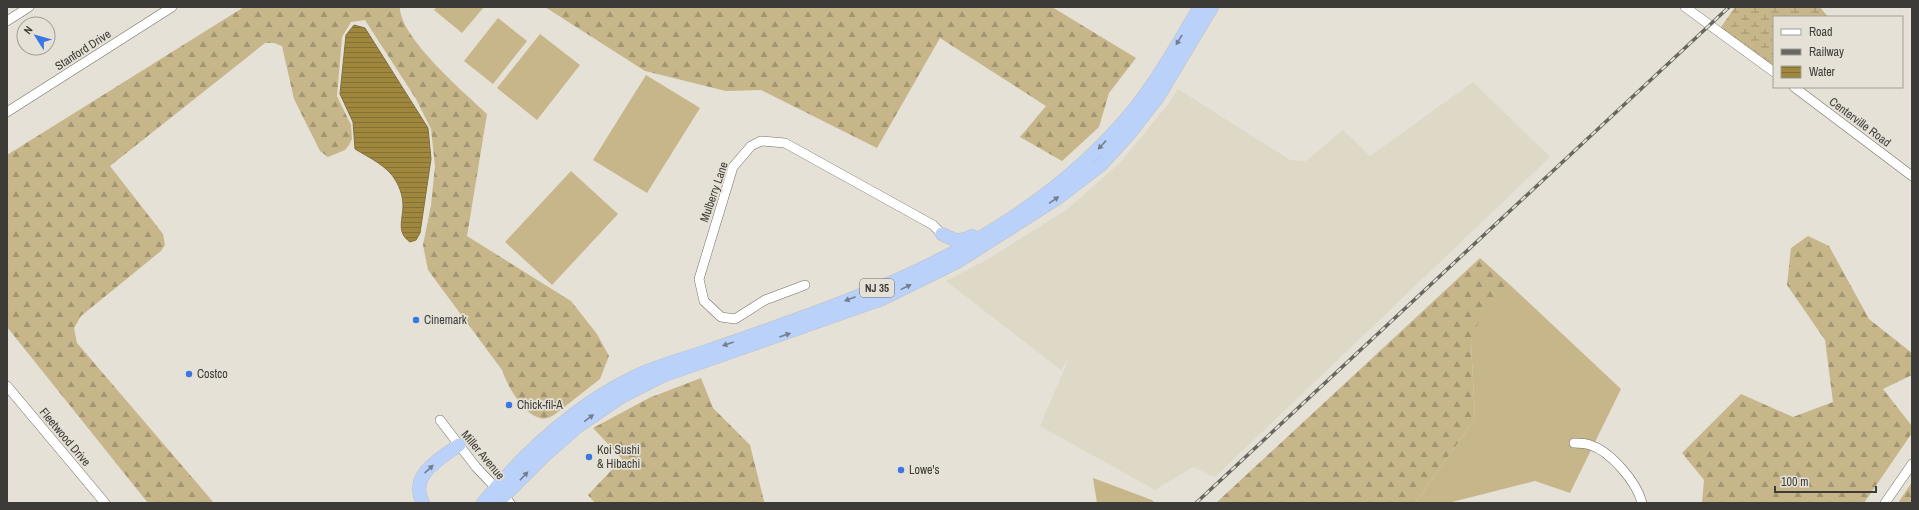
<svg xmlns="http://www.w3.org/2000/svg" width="1919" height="510" font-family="'Archivo Narrow',sans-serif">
  <defs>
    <pattern id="forest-firs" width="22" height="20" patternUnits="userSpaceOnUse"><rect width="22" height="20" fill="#c6b68a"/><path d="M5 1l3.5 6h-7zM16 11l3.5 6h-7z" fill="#a29572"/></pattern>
    <pattern id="wetland-marsh" width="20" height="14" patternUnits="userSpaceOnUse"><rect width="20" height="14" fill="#c6b68a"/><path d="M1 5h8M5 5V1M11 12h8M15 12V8" fill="none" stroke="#a29572"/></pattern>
    <pattern id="water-rules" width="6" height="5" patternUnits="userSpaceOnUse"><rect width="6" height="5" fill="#a0873e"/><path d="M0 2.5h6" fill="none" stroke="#847035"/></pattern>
  </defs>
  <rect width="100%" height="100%" fill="#e5e1d7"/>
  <path fill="#ded8c6" d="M1473,82L1550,157L1215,477L1193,467L1155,490L1040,426L1070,356L1061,370L946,281L990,258L1066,210L1120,163L1169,103L1178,89L1290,160L1306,161L1343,130L1370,156Z"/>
  <path fill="#c6b68a" d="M437,7H484L462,33L434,10Z
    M498,18L527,41L493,84L464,61Z
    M540,34L580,65L537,120L497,88Z
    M646,75L700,108L647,193L593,160Z
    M571,171L618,214L552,285L505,242Z
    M1509,284L1621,389L1570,493L1535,481L1448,503H1415L1475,419L1471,342L1479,318Z
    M1093,478L1152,500L1155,503H1097Z"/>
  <path fill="url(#forest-firs)" d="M244,7H400C399,37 465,93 487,114L467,236L571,301L597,334L609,356L600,379L554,415C550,417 545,420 540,418C523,414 507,385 502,370L428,270L423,245L431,205L435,166L431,129L416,99L365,20L351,22L342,37L337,96L351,125L352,139L349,145L345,150L328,157L320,151L294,99L282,46L274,43H265L110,166L163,234L165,245L161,251L81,316L74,328L77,343L214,503H148L7,327V155Z
    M545,7H1052L1136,58L1109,93L1099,127L1062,161L1020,137L1046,106L940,38L877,148L761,90L726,91L645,71Z
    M1808,236L1829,246L1869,319L1912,353V375L1883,389L1912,426V433L1864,503H1702L1704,480L1682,453L1741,394L1793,417L1833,402L1825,340L1787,285L1791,248Z
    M1480,258L1509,284L1480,318L1471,342L1475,419L1415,503H1216Z
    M701,378L713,408L750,445L764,501L766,503H595L588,495L622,459L593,428L649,398Z
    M1912,482V503H1898Z"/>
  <path fill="url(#wetland-marsh)" d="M1735,7H1820L1828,17H1774V72L1719,30Z"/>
  <path fill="url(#water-rules)" stroke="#82703c" d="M354,25L365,28L428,128L431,159L420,233L416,240L410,242C396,232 403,220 403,205C403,197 400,188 396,181C388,166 368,157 355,149L353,122L340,94L346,35Z"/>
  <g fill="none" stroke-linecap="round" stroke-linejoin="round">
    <defs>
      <path id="minor" d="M1685,7L1774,72
        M7,21L29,7
        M1794,87L1912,176
        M7,112L172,7
        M805,285L765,300L735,319L721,317L704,301L699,279L733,167L751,146L761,141L785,143L933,225L942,234
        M7,386L105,503
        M440,420L476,467L510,503
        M1574,443C1579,443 1585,443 1590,445C1610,451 1637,482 1642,503
        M1885,503L1912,464"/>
      <path id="highway" d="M942,234C954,240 959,243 972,236
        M423,503C408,475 440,459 459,445
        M483,503C525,452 574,406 634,377C658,365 684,359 710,350C762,332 815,314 866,293C966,253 1062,196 1131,113C1158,80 1178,43 1200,7
        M497,503L544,456L577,427L621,397L662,376L882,299L957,262L1059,197L1101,165L1130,133L1158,97L1212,7"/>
    </defs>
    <use href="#minor" stroke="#737067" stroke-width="10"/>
    <use href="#highway" stroke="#c1c0bf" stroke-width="14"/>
    <use href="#minor" stroke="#fff" stroke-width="9"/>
    <use href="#highway" stroke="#bad1fa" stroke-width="13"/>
    <defs>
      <path id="rail" d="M1196,503L1729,7"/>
    </defs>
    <use href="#rail" stroke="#686660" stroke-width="3.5"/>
    <use href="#rail" stroke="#e5e1d7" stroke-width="2" stroke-dasharray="6" stroke-linecap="butt"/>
  </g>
  <defs><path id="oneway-solid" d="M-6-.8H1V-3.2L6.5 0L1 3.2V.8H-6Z"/></defs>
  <g fill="#757e8f">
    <use href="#oneway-solid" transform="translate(1179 40) rotate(121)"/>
    <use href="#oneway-solid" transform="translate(1102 145) rotate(133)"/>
    <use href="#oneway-solid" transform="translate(1054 200) rotate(-34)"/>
    <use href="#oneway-solid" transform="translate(906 287) rotate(-26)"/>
    <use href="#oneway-solid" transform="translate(850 299) rotate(159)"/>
    <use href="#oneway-solid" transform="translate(785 335) rotate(-19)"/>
    <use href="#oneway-solid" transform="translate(728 344) rotate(161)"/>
    <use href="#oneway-solid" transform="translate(589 418) rotate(-36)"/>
    <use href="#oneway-solid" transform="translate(429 469) rotate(-43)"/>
    <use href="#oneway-solid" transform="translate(524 476) rotate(-46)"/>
  </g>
  <g fill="#3b76e5" stroke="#e5e1d7" stroke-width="1.5">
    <circle cx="416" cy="320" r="4"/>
    <circle cx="189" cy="374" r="4"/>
    <circle cx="509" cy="405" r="4"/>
    <circle cx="589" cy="457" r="4"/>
    <circle cx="901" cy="470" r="4"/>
  </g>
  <g text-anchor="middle" stroke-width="3.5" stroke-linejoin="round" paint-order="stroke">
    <rect fill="#e5e1d7" stroke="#6f6d67" stroke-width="1" x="860" y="279" width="34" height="18" rx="3"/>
    <g font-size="11" font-weight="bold" fill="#3d3b37">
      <text x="877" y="292">NJ 35</text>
    </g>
    <g font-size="12" fill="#3d3b37" stroke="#e5e1d7">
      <text transform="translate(83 50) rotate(-33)" y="4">Stanford Drive</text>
      <text transform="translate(1860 122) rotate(37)" y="4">Centerville Road</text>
      <text transform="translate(714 192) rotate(-71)" y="4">Mulberry Lane</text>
      <text transform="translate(65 437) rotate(50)" y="4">Fleetwood Drive</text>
      <text transform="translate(483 455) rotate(50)" y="4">Miller Avenue</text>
    </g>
    <g font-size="12" fill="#3d3b37" stroke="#e5e1d7" text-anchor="start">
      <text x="424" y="324">Cinemark</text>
      <text x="197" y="378">Costco</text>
      <text x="517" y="409">Chick-fil-A</text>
      <text x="597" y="454">Koi Sushi<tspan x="597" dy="14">&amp; Hibachi</tspan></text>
      <text x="909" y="474">Lowe's</text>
    </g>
  </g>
  <rect width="1919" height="510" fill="none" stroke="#3d3b37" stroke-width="16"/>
  <rect x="1773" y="16" width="130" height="72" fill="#e5e1d7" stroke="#a29f97"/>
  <rect x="1781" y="29" width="20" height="6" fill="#ffffff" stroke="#a29f97"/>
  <text x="1809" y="36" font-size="12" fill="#3d3b37">Road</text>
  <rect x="1781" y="49" width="20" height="6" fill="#686660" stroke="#a29f97"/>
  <text x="1809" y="56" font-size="12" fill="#3d3b37">Railway</text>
  <rect x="1781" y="66" width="20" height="12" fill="url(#water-rules)" stroke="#a29f97"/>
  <text x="1809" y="76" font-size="12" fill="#3d3b37">Water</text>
  <g transform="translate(36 36) rotate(307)"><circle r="19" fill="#e5e1d7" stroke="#a29f97"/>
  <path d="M0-3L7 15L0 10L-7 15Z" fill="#3b76e5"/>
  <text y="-6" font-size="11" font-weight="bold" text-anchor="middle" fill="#3d3b37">N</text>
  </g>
  <path d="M1775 486v6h101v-6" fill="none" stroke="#3d3b37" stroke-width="2"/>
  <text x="1781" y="486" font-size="12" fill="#3d3b37" stroke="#e5e1d7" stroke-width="3" paint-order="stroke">100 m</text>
</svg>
